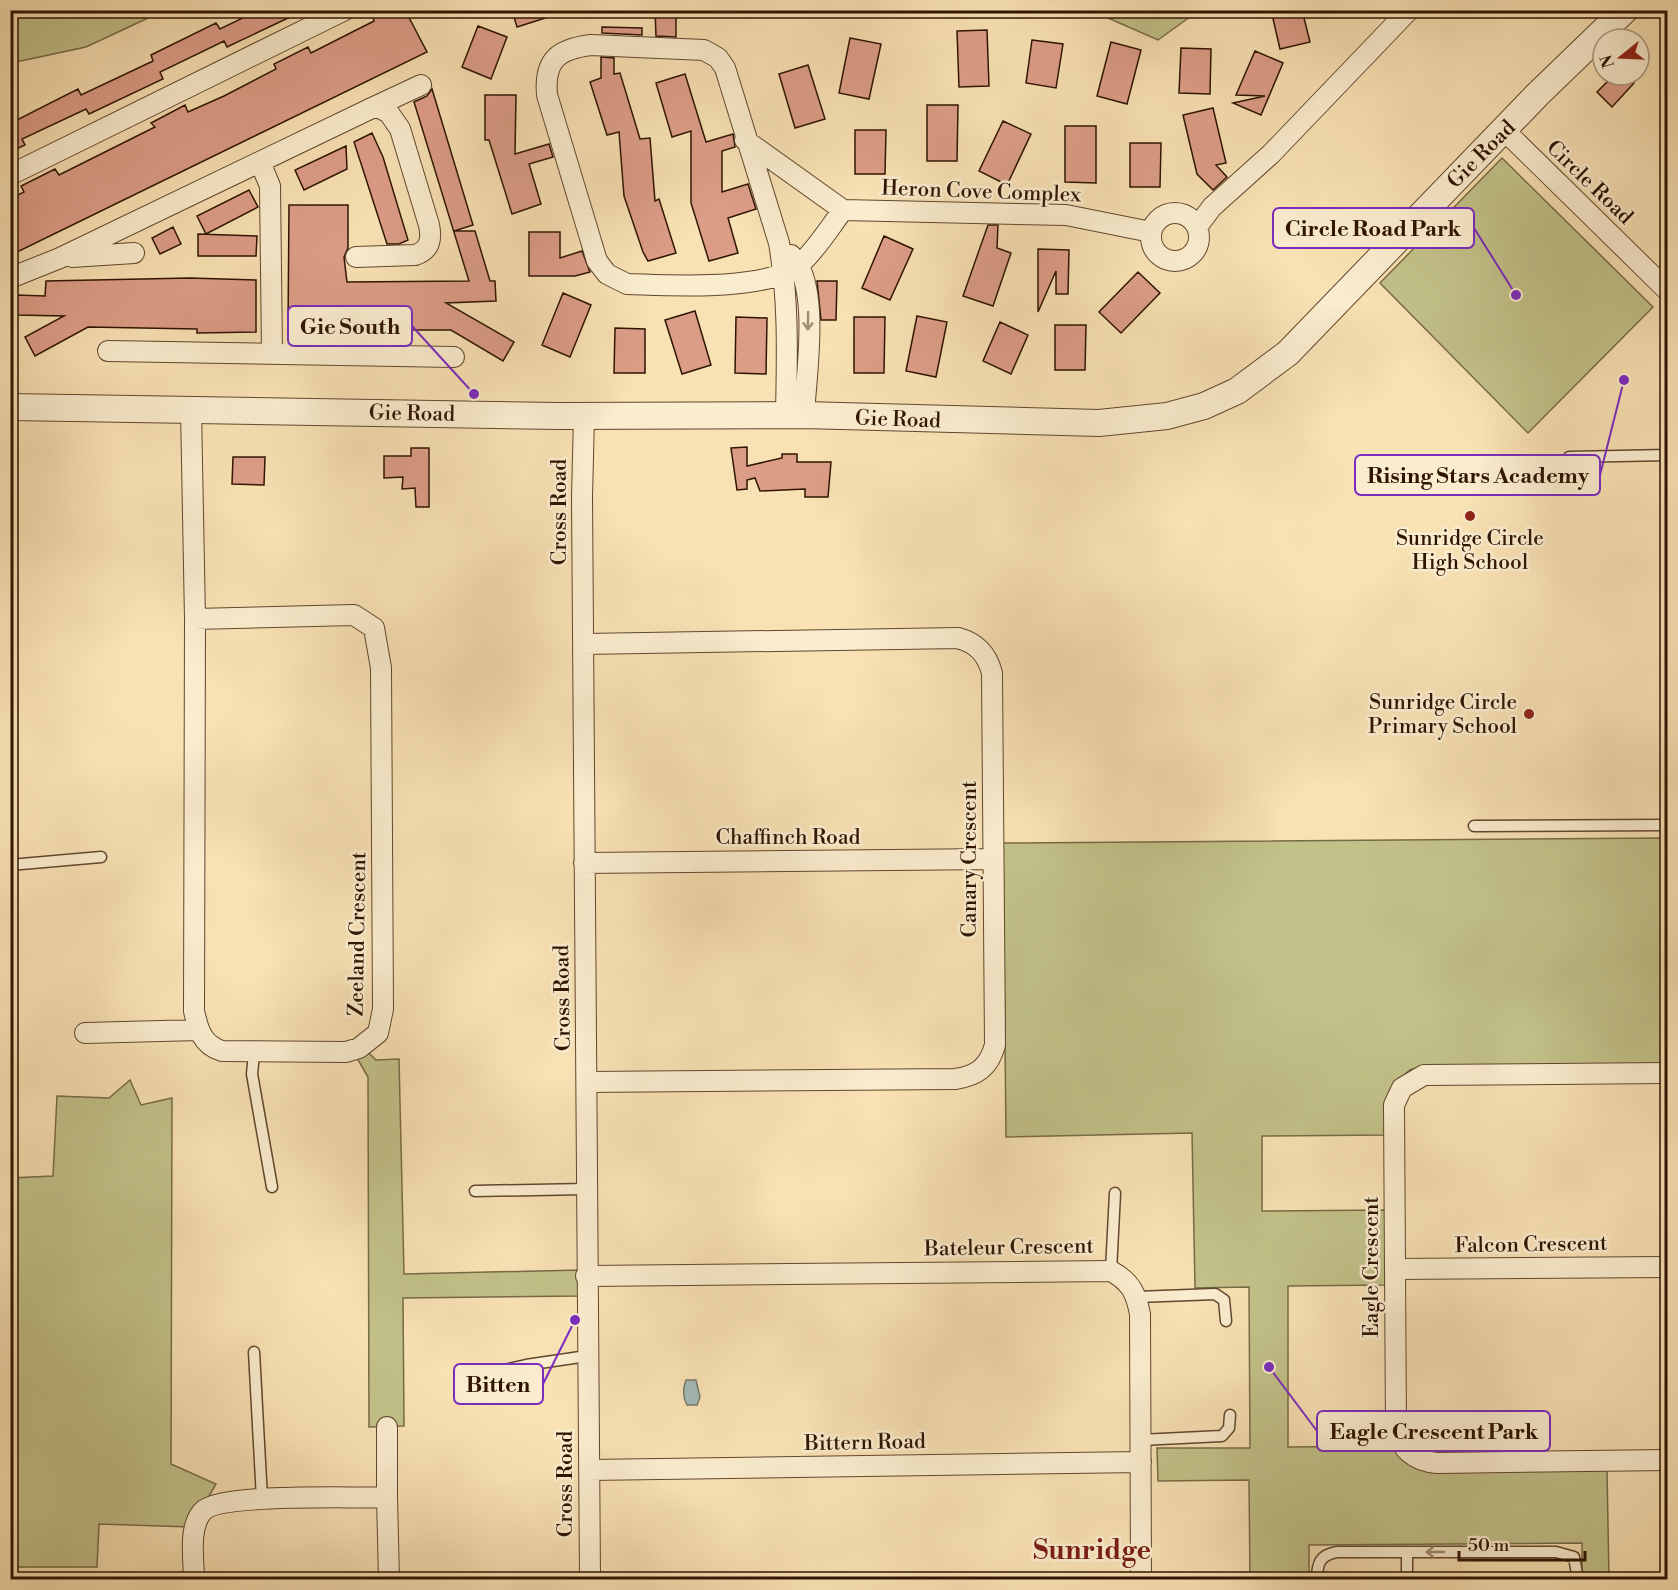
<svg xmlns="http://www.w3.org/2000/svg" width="1678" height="1590" font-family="'Libre Bodoni',serif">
  <rect width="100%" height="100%" fill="#f8e1b3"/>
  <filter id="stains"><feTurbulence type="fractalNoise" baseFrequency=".00333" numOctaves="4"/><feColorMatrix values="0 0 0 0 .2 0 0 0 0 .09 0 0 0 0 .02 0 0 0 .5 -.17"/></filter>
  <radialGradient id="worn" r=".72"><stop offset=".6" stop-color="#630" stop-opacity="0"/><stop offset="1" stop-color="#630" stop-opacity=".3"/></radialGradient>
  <path fill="#c2c189" stroke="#786a46" stroke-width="1.5" d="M10,11L11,10L163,11L86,47L11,63Z
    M1092,11H1198L1158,40Z
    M1502,158L1653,307L1528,433L1380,283Z
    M1667,838V1064L1424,1066L1410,1070L1396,1082L1386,1135L1262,1136V1211L1385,1210L1386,1285L1288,1286V1447L1393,1446L1407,1463L1430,1471L1607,1469L1609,1579H1582V1543L1309,1545V1579H1250L1249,1480L1158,1481L1157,1448H1250L1249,1287L1195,1288L1192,1133L1006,1137L1003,843Z
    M369,1053L376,1060L399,1059L404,1274L580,1270L581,1296L403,1298L404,1426L369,1427L368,1077L357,1058Z
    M130,1080L141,1105L172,1098L171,1464L216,1484L191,1527L99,1524L97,1567H11L10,1178L53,1176L57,1096L109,1098Z"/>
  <path fill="#a3bab8" stroke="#75786f" stroke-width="1.5" d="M686,1380H696L700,1397L697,1405H687C682,1396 683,1388 686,1380Z"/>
  <path fill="#dc9d87" stroke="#2f1402" stroke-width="1.5" d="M259,10H305L227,47L224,41L160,72L163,79L89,114L86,109L22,139L25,145L10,152V111L15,121L78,89L81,95L153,61L151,55L216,23L220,29Z
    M382,10H405L427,52L15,253L10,244V199L24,192L21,186L55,169L59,175L155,127L151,123L185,105L188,112L224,96L276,69L274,64L308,47L311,53L374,21L372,15Z
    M512,10H558V14L517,27Z
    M655,10H676V37L656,36Z
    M1271,10H1302L1310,42L1280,49Z
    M478,26L507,37L491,79L462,67Z
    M602,27L642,28V35L602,33Z
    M987,30L989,86L959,87L957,31Z
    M850,38L881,44L869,99L839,93Z
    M1032,40L1063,44L1056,88L1026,83Z
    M1111,42L1141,50L1127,104L1097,96Z
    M1181,48L1211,49L1210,94L1179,93Z
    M1255,51L1283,63L1261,115L1233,103L1265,96L1236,95Z
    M601,57L614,58V74L620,73L640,139L650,138L655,201L659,199L676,253L648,261L643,252L624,196L619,132L607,135L590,82L601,78Z
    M808,65L825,119L795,128L779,74Z
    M685,74L706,142L733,134L735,147L722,151V192L748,184L756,209L728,218L738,253L709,261L691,203V131L672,137L656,83Z
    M1614,75H1626L1634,83L1612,107L1597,92Z
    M432,89L473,225L454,231H475L490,281H495L496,301L446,303L514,342L503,361L451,330H288L289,205H348V248L344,257L347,282L469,281L414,102L427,96Z
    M485,95H516L515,154L549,144L553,157L529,164L541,204L512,214L489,140H485Z
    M927,105H958L957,161H927Z
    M1213,108L1226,163L1216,165L1227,177L1213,190L1197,174L1183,115Z
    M1003,121L1031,134L1007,185L979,171Z
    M1065,126H1096V183L1065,182Z
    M855,130H886L885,174H855Z
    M372,133L383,157L408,240L399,244H387L354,142Z
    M1130,143H1161L1160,187H1130Z
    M346,146L347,169L304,190L295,170Z
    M249,190L258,207L206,234L197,216Z
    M988,225H998L997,248L1011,253L993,306L963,296Z
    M173,227L181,244L160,254L152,238Z
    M529,232H560V258L582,251L590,272L575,276H529Z
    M198,234L257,236L256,256H198Z
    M884,236L913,249L890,300L862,288Z
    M1038,249L1069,250L1068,294H1056V271L1038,312Z
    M1138,272L1160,293L1121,333L1099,312Z
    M190,278L256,280V332L197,333V329L88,327L35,356L25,337L64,316L15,315L16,295L45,296L46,281Z
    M817,281H837L836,320H821Z
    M563,293L591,305L570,357L542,345Z
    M695,311L711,365L682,374L665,320Z
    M917,316L947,322L936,377L906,371Z
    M736,317L767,318L766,374L735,373Z
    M854,317H885L884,373H854Z
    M1000,322L1028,335L1011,374L983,361Z
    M1055,325H1086L1085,370H1055Z
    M615,328L645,329V373H614Z
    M747,447V466L782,458V454H797V462H831L828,497H805V489L760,491L755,478L747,480V489L737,490L731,448Z
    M411,448H429V507H416L415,488L402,489L403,477L384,478V456H411Z
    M233,457H265L264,485L232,484Z"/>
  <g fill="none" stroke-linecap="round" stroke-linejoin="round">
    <defs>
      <path id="service" d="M1569,457L1668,455
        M1474,826L1668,825
        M10,865L101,857
        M254,1053L252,1074L272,1187
        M475,1191L586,1189
        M1111,1271L1115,1193
        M1137,1297L1215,1294L1224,1300L1226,1321
        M254,1352L262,1499
        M471,1378L526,1365L587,1356
        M1140,1440L1222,1436L1229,1428L1230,1415
        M1407,1552V1580
        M1317,1580C1317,1563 1320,1555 1337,1552H1556L1574,1557L1578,1580"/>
      <path id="minor" d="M376,106L421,85
        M1505,131L1668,291
        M745,140L843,210L1066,215L1151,232
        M260,162L270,186L272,353
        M10,175L345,10
        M1151 237a24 24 0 1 1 48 0a24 24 0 1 1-48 0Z
        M1197,227L1212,207L1271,154L1409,10
        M791,255C821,285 806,374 804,415
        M72,257L134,253
        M10,278L60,258L376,106L389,113L400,129L429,225C432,239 430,250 415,255L356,257
        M108,351L454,357
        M191,409L195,619L194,1011C198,1029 202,1045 222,1051L346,1052L359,1048L378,1033L383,1009L381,668L374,628L354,615L195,619
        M584,416L582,497L590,1580
        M786,416C787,357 789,301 779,243L725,68L718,58L704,50L591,45C558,49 544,60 547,95L597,261L607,274L627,284C669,285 767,292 800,264C816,250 830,227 843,210
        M584,644L958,638C977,643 987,654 992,673L995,1045C989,1067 977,1076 955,1079L587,1082
        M584,863L993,859
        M85,1033L199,1030
        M1668,1073L1424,1075L1402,1088L1394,1105L1396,1428C1401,1450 1415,1461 1437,1463L1668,1460
        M1395,1269L1668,1267
        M586,1276L1111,1271C1131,1282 1136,1293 1140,1314L1141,1580
        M590,1470L1141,1462
        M387,1497V1427
        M194,1580C194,1560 188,1529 202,1512C219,1492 355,1499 387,1497L389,1580"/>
      <path id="tertiary" d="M10,407L560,416L804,415L1099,423L1167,416L1204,406L1237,391L1288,353L1537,95L1625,10"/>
    </defs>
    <use href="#service" stroke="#61472e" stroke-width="13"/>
    <use href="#minor" stroke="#61472e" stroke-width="22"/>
    <use href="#tertiary" stroke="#61472e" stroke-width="28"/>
    <use href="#service" stroke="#faecce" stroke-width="10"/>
    <use href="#minor" stroke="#faecce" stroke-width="20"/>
    <use href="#tertiary" stroke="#faecce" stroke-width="26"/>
  </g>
  <defs><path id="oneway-shaft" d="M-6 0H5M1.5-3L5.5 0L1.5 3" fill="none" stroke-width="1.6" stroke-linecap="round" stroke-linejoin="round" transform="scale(1.5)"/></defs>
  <g stroke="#9f8b72">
    <use href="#oneway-shaft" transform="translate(808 321) rotate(91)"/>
    <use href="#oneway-shaft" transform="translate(1435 1552) rotate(180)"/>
  </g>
  <g fill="#8f2418" stroke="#faecce" stroke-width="2">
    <circle cx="1470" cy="516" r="6"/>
    <circle cx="1529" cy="714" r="6"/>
  </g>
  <g text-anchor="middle" stroke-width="5" stroke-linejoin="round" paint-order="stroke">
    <g font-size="21" fill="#2f1402" stroke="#faecce">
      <text transform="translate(1481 154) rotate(-45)" y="7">Gie Road</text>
      <text transform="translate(1590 182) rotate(44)" y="7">Circle Road</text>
      <text transform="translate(981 191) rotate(2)" y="7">Heron Cove Complex</text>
      <text transform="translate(412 413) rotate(1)" y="7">Gie Road</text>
      <text transform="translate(898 419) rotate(2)" y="7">Gie Road</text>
      <text transform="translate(559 512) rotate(-90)" y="7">Cross Road</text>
      <text x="788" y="844">Chaffinch Road</text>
      <text transform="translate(969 859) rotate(-90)" y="7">Canary Crescent</text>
      <text transform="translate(357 934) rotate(-89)" y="7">Zeeland Crescent</text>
      <text transform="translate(562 998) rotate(-91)" y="7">Cross Road</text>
      <text transform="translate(1531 1244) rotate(-1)" y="7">Falcon Crescent</text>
      <text transform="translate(1009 1247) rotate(-1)" y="7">Bateleur Crescent</text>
      <text transform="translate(1371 1267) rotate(-90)" y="7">Eagle Crescent</text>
      <text transform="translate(865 1442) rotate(-1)" y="7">Bittern Road</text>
      <text transform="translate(565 1484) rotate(-90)" y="7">Cross Road</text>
    </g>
    <g font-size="21" fill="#2f1402" stroke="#faecce">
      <text x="1470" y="545">Sunridge Circle<tspan x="1470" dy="24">High School</tspan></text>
      <text x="1517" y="709" text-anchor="end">Sunridge Circle<tspan x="1517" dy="24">Primary School</tspan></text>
    </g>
    <g font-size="27" font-weight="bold" fill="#7a1f14" stroke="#faecce">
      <text x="1092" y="1559">Sunridge</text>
    </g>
  </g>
  <path fill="none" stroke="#7b2cbf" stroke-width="2" d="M1516 295L1474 228M474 394L412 326M1624 380L1600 475M575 1320L543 1384M1269 1367L1317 1431"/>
  <g fill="#7b2cbf" stroke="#faecce" stroke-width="2">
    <circle cx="1516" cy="295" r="6"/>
    <circle cx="474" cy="394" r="6"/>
    <circle cx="1624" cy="380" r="6"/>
    <circle cx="575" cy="1320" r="6"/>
    <circle cx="1269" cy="1367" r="6"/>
  </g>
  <g fill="#faecce" stroke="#7b2cbf" stroke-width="2">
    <rect x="1273" y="208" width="201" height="40" rx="6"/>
    <rect x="288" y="306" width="124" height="40" rx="6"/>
    <rect x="1355" y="455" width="245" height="40" rx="6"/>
    <rect x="454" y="1364" width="89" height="40" rx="6"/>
    <rect x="1317" y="1411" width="233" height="40" rx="6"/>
  </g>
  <g font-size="22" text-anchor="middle" font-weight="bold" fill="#2f1402">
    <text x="1373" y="236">Circle Road Park</text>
    <text x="350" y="334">Gie South</text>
    <text x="1478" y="483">Rising Stars Academy</text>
    <text x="498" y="1392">Bitten</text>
    <text x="1434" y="1439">Eagle Crescent Park</text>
  </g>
  <rect width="1678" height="1590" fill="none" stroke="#f8e1b3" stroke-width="36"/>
  <rect x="12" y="12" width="1654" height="1566" fill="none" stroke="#2f1402" stroke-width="3"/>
  <rect x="18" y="18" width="1642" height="1554" fill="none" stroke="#2f1402" stroke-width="1.5"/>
  <g transform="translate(1621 57) rotate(252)"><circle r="28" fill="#faecce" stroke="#a9967c" stroke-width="1.5"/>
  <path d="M0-4.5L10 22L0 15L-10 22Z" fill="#8f2418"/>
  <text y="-9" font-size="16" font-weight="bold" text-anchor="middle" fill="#2f1402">N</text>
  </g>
  <path d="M1459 1551v9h126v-9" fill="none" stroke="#2f1402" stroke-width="3"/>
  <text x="1468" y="1551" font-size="18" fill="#2f1402" stroke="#faecce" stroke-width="4.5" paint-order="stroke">50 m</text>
  <rect width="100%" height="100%" filter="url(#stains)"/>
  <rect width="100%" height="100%" fill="url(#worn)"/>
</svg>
